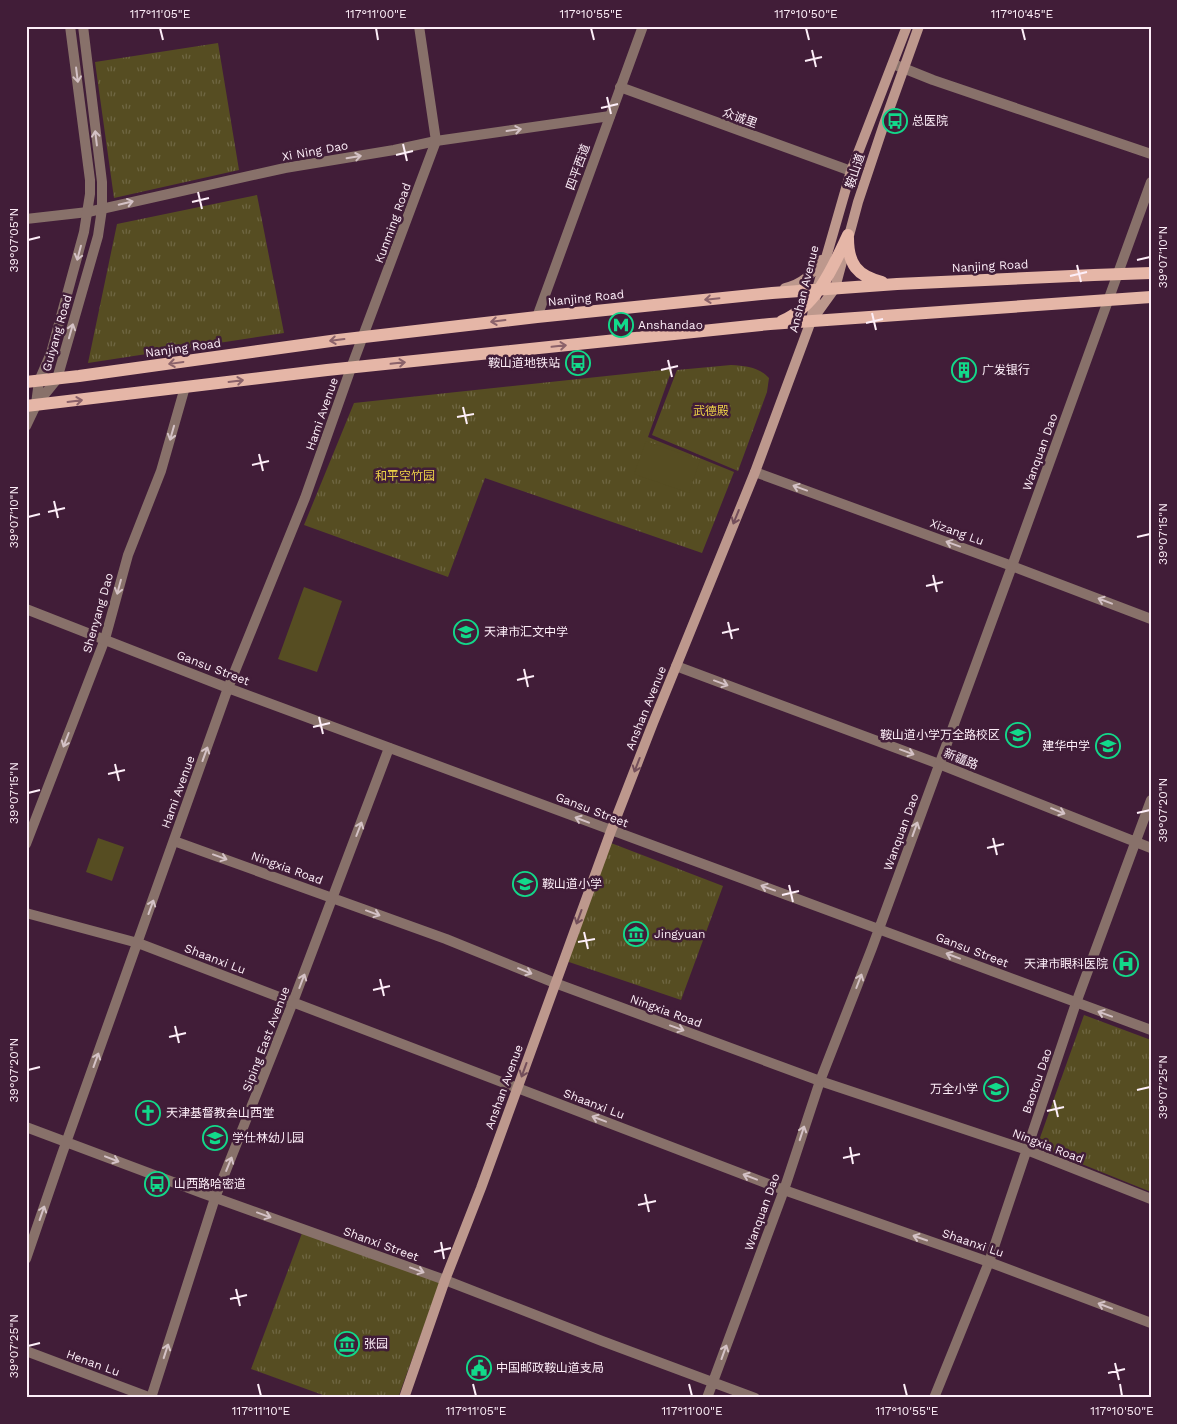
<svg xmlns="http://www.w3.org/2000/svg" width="1177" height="1424" font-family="'Work Sans','Noto Sans SC',sans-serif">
  <defs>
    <pattern id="grass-tufts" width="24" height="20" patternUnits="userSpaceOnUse" patternTransform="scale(1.25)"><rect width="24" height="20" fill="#564d22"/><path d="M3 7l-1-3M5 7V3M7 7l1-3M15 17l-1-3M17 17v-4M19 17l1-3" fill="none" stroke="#6f6743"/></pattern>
  </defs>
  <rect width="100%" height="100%" fill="#411d38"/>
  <path fill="url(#grass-tufts)" d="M218,43L239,170L114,198L95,62Z
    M257,195L284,333L88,363L117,224Z
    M731,365C746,366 759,367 769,378L767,392L738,471L652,435L677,370Z
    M672,369L648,437L734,472L702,553L485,478L448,577L304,525L354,403Z
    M611,843L723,886L681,1000L566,961Z
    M1084,1015L1151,1040V1192L1037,1146Z
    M302,1233L440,1282L398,1398H331L251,1369Z"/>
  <path fill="#564d22" d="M646,441L700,460L689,493L634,474Z
    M304,587L342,601L317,672L278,659Z
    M98,838L124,847L112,881L86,872Z"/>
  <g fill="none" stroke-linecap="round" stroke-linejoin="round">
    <path stroke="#88716a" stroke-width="10" d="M893,64L933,80L1151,154
      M620,87L851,171
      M26,219L88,212L285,168L394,150L436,141L610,116
      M755,472L1012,566L1151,619
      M676,666L939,764L1151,848
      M174,841L446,939L555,983L820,1081L1027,1150L1151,1199
      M26,844L105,639L128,555L161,471L185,387
      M151,1398L215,1198L293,1002L389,748
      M934,1398L989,1262L1076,1003L1151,800"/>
    <path stroke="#88716a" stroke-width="10" d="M537,317L643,26
      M36,404L39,381L51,353L84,232L90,194V180L70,26
      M26,426L36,405L57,379L98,236L102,209V182L83,26
      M26,609L228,688L1151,1030
      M26,913L138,943L784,1190L989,1262L1151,1323
      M26,1127L202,1193L445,1280L602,1341L755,1398
      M26,1259L62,1154L228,688L305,498L351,368L436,141L419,26
      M26,1351L151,1398
      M707,1398L784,1190L820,1081L872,948L1012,566L1151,182"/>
    <path stroke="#bd988d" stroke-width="10" d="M785,288C802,284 812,275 821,260
      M812,320L835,288L858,202L885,121L919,26
      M404,1398L445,1280L481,1188L611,831L653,723L755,472L811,321L817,289L851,171L907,26"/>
    <path stroke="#e5b6a7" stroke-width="12" d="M848,238C848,264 857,276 882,282
      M782,321C817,306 833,267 848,235
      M26,382L79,376L338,340L537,317L772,293L897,284L1094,275L1151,273
      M26,406L327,370L770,324L1151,297"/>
  </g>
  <defs><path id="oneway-shaft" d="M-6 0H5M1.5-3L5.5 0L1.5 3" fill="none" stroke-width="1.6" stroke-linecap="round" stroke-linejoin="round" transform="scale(1.25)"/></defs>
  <g stroke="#d4c2c6">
    <use href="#oneway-shaft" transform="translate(77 75) rotate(83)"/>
    <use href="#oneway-shaft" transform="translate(514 130) rotate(-8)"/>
    <use href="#oneway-shaft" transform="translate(96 138) rotate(-97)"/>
    <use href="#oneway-shaft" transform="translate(354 157) rotate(-9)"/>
    <use href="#oneway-shaft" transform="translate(126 203) rotate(-13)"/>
    <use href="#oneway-shaft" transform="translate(79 253) rotate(105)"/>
    <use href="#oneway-shaft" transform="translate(71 331) rotate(-74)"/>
    <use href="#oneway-shaft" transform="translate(172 433) rotate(106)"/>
    <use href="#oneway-shaft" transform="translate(800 488) rotate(-160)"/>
    <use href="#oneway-shaft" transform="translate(953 544) rotate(-160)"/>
    <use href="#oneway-shaft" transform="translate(119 587) rotate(105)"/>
    <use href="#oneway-shaft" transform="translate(1105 601) rotate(-159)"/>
    <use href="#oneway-shaft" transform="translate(721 683) rotate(20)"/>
    <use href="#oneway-shaft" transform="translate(66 740) rotate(111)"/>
    <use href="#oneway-shaft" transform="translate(907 752) rotate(20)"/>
    <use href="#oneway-shaft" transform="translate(205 754) rotate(-70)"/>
    <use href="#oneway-shaft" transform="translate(1058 811) rotate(22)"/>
    <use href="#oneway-shaft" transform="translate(582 820) rotate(-159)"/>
    <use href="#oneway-shaft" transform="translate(359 829) rotate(-69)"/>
    <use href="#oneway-shaft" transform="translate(915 829) rotate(-70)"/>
    <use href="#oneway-shaft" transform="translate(220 857) rotate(20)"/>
    <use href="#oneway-shaft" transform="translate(768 888) rotate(-160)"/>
    <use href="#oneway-shaft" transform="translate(151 907) rotate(-70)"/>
    <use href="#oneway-shaft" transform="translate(373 913) rotate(20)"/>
    <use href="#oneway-shaft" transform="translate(953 956) rotate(-159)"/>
    <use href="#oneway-shaft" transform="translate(525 971) rotate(22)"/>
    <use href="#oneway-shaft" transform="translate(302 981) rotate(-69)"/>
    <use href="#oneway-shaft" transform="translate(859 981) rotate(-69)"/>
    <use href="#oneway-shaft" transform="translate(1105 1014) rotate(-160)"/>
    <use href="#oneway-shaft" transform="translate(677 1028) rotate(20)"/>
    <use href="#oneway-shaft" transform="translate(96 1060) rotate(-70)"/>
    <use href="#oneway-shaft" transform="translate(599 1119) rotate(-159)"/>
    <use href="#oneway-shaft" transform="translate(802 1133) rotate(-72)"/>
    <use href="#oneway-shaft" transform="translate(112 1159) rotate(21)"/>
    <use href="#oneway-shaft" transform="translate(229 1164) rotate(-68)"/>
    <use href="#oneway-shaft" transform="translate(750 1177) rotate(-159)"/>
    <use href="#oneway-shaft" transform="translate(42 1213) rotate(-71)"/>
    <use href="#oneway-shaft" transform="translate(264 1215) rotate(20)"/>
    <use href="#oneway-shaft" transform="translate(920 1238) rotate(-161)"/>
    <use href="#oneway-shaft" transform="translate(417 1270) rotate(20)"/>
    <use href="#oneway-shaft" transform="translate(1105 1306) rotate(-159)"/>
    <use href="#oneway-shaft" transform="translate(166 1351) rotate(-72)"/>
    <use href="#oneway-shaft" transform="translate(724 1352) rotate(-70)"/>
  </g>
  <g stroke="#8b626a">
    <use href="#oneway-shaft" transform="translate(712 299) rotate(174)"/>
    <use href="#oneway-shaft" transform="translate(498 321) rotate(173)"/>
    <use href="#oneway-shaft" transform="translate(337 340) rotate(173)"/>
    <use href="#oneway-shaft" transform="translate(559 346) rotate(-6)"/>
    <use href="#oneway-shaft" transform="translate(176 363) rotate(172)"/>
    <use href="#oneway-shaft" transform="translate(398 363) rotate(-6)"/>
    <use href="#oneway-shaft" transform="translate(236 381) rotate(-7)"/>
    <use href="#oneway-shaft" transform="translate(75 401) rotate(-7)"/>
  </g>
  <g stroke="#734e5a">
    <use href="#oneway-shaft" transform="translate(736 517) rotate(112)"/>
    <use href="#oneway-shaft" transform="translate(637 765) rotate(111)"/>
    <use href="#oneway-shaft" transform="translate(579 917) rotate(110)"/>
    <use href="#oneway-shaft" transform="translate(524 1070) rotate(110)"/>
  </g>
  <path fill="none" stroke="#fdeef8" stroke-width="2" d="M160,28L163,40M376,28L378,40M591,28L594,40M806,28L809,40M1022,28L1025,40M812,50L816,67M805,61L822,57M607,97L611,114M601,108L618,104M403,144L407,161M396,155L413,151M198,192L202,209M192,202L209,198M28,240L40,237M1137,260L1150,257M1077,265L1081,282M1070,276L1087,272M872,313L876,330M866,323L883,319M668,360L672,377M661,370L678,366M463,407L467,424M457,417L474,414M259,454L263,471M252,465L269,461M54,501L58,518M48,512L65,508M28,517L40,514M1137,537L1150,534M933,575L937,592M926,586L943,582M728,622L732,639M722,633L739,629M524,669L528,687M517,680L534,676M319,717L323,734M313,727L330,723M115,764L119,781M108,774L125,770M28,793L40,790M1137,813L1150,810M993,838L997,855M987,848L1004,844M789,885L793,902M782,895L799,891M584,932L588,949M578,942L595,939M380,979L384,996M373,990L390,986M175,1026L179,1043M169,1037L186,1033M28,1070L40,1067M1137,1090L1150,1087M1054,1100L1058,1117M1047,1111L1064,1107M850,1147L853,1164M843,1158L860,1154M645,1194L649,1212M638,1205L656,1201M441,1242L444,1259M434,1252L451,1248M236,1289L240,1306M230,1299L247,1295M28,1346L40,1343M1115,1363L1119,1380M1108,1373L1125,1369M258,1384L261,1396M473,1384L476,1396M689,1384L692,1396M904,1384L907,1396M1120,1384L1122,1396"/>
  <defs>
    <symbol id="bus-ring" viewBox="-11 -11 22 22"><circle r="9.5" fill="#411d38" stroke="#12d98a" stroke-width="1.5"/><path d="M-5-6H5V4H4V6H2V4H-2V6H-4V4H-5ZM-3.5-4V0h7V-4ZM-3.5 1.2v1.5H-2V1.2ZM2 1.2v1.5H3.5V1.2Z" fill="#12d98a"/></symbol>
    <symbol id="metro-ring" viewBox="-11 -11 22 22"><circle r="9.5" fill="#411d38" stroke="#12d98a" stroke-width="1.5"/><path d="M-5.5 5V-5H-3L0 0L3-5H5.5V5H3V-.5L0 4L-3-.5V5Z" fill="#12d98a"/></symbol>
    <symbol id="building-ring" viewBox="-11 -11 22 22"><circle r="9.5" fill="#411d38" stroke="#12d98a" stroke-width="1.5"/><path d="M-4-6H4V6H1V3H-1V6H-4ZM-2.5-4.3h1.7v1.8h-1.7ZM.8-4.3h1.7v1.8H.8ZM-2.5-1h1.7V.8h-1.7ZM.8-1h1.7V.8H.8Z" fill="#12d98a"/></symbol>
    <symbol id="school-ring" viewBox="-11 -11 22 22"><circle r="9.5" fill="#411d38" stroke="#12d98a" stroke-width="1.5"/><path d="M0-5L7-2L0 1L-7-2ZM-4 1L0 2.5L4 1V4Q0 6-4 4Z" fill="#12d98a"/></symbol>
    <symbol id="museum-ring" viewBox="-11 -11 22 22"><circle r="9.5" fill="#411d38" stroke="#12d98a" stroke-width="1.5"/><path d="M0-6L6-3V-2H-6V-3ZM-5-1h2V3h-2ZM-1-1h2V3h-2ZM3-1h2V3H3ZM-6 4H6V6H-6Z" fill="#12d98a"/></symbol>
    <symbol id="hospital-ring" viewBox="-11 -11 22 22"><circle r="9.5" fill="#411d38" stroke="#12d98a" stroke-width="1.5"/><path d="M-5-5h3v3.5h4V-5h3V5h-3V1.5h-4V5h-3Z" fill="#12d98a"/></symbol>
    <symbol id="church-ring" viewBox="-11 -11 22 22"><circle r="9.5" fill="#411d38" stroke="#12d98a" stroke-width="1.5"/><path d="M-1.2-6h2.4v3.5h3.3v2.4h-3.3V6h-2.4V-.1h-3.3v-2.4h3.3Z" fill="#12d98a"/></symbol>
    <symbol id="civic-ring" viewBox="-11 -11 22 22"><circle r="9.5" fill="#411d38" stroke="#12d98a" stroke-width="1.5"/><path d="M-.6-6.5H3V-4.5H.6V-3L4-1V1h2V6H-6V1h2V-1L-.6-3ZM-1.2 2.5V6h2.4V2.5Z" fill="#12d98a"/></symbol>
  </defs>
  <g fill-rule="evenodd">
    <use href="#bus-ring" x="881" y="107" width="28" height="28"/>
    <use href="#metro-ring" x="607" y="311" width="28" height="28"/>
    <use href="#bus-ring" x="564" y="349" width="28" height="28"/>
    <use href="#building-ring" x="950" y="356" width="28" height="28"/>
    <use href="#school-ring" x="452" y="618" width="28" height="28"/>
    <use href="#school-ring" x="1004" y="721" width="28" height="28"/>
    <use href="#school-ring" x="1094" y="732" width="28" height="28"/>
    <use href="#school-ring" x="511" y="870" width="28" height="28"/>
    <use href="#museum-ring" x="622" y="920" width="28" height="28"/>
    <use href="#hospital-ring" x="1112" y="950" width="28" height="28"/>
    <use href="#school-ring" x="982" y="1075" width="28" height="28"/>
    <use href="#church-ring" x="134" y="1099" width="28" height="28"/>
    <use href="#school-ring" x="201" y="1124" width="28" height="28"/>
    <use href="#bus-ring" x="143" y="1170" width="28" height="28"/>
    <use href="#museum-ring" x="333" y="1330" width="28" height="28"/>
    <use href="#civic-ring" x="465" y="1354" width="28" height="28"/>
  </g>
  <g text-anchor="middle" stroke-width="5" stroke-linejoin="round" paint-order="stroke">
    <g font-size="12" fill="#fdeef8" stroke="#411d38">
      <text transform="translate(740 118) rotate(20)" y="4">众诚里</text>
      <text transform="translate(315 151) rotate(-10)" y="4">Xi Ning Dao</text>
      <text transform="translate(578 167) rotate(-70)" y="4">四平西道</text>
      <text transform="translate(855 171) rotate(-72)" y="4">鞍山道</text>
      <text transform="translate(393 223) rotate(-70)" y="4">Kunming Road</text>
      <text transform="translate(990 266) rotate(-3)" y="4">Nanjing Road</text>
      <text transform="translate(804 289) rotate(-76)" y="4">Anshan Avenue</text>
      <text transform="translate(586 298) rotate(-6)" y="4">Nanjing Road</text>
      <text transform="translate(57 333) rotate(-74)" y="4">Guiyang Road</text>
      <text transform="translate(183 348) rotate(-8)" y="4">Nanjing Road</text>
      <text transform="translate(322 414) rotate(-71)" y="4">Hami Avenue</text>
      <text transform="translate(1040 452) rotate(-70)" y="4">Wanquan Dao</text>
      <text transform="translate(957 532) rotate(20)" y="4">Xizang Lu</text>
      <text transform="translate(98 613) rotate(-74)" y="4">Shenyang Dao</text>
      <text transform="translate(213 668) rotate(21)" y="4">Gansu Street</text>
      <text transform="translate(646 708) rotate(-68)" y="4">Anshan Avenue</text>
      <text transform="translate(961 759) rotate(22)" y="4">新疆路</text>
      <text transform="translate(178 792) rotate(-70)" y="4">Hami Avenue</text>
      <text transform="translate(592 810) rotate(21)" y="4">Gansu Street</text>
      <text transform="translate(901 832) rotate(-70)" y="4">Wanquan Dao</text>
      <text transform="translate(287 868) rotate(20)" y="4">Ningxia Road</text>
      <text transform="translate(972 950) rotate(21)" y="4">Gansu Street</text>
      <text transform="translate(215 959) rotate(21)" y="4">Shaanxi Lu</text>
      <text transform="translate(666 1011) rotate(20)" y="4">Ningxia Road</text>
      <text transform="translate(266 1039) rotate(-69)" y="4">Siping East Avenue</text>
      <text transform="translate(1037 1081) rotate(-71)" y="4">Baotou Dao</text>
      <text transform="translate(504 1087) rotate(-70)" y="4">Anshan Avenue</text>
      <text transform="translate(594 1104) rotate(21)" y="4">Shaanxi Lu</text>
      <text transform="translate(1048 1146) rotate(21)" y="4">Ningxia Road</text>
      <text transform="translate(762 1212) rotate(-70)" y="4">Wanquan Dao</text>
      <text transform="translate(973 1243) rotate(19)" y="4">Shaanxi Lu</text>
      <text transform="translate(381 1244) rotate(20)" y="4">Shanxi Street</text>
      <text transform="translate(93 1363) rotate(20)" y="4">Henan Lu</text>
    </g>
    <g font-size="12" fill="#fdeef8" stroke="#411d38" text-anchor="start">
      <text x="912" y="125">总医院</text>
      <text x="638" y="329">Anshandao</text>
      <text x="560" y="367" text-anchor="end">鞍山道地铁站</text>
      <text x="982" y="374">广发银行</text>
      <text x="484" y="636">天津市汇文中学</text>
      <text x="1000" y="739" text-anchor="end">鞍山道小学万全路校区</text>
      <text x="1090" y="750" text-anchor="end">建华中学</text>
      <text x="542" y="888">鞍山道小学</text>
      <text x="654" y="938">Jingyuan</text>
      <text x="1108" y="968" text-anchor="end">天津市眼科医院</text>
      <text x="978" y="1093" text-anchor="end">万全小学</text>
      <text x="166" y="1117">天津基督教会山西堂</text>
      <text x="232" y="1142">学仕林幼儿园</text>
      <text x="174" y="1188">山西路哈密道</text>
      <text x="364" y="1348">张园</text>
      <text x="496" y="1372">中国邮政鞍山道支局</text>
    </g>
    <g font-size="12" fill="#ecd147" stroke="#411d38">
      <text x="711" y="415">武德殿</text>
      <text x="405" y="480">和平空竹园</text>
    </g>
  </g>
  <rect width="1177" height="1424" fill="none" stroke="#411d38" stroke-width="55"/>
  <rect x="28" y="28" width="1122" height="1368" fill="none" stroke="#fdeef8" stroke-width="2"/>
  <g font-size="12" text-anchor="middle" fill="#fdeef8">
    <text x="160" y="18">117°11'05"E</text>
    <text x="376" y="18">117°11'00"E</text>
    <text x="591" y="18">117°10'55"E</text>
    <text x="806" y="18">117°10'50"E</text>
    <text x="1022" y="18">117°10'45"E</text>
    <text transform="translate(14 240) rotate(-90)" y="4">39°07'05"N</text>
    <text transform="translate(1163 257) rotate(-90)" y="4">39°07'10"N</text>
    <text transform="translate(14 517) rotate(-90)" y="4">39°07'10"N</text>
    <text transform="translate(1163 534) rotate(-90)" y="4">39°07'15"N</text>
    <text transform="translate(14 793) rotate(-90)" y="4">39°07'15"N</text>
    <text transform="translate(1163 810) rotate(-90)" y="4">39°07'20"N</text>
    <text transform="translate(14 1070) rotate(-90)" y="4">39°07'20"N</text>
    <text transform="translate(1163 1087) rotate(-90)" y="4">39°07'25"N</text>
    <text transform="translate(14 1346) rotate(-90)" y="4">39°07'25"N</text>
    <text x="261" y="1415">117°11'10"E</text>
    <text x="476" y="1415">117°11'05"E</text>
    <text x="692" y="1415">117°11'00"E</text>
    <text x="907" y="1415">117°10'55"E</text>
    <text x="1122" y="1415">117°10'50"E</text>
  </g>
</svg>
